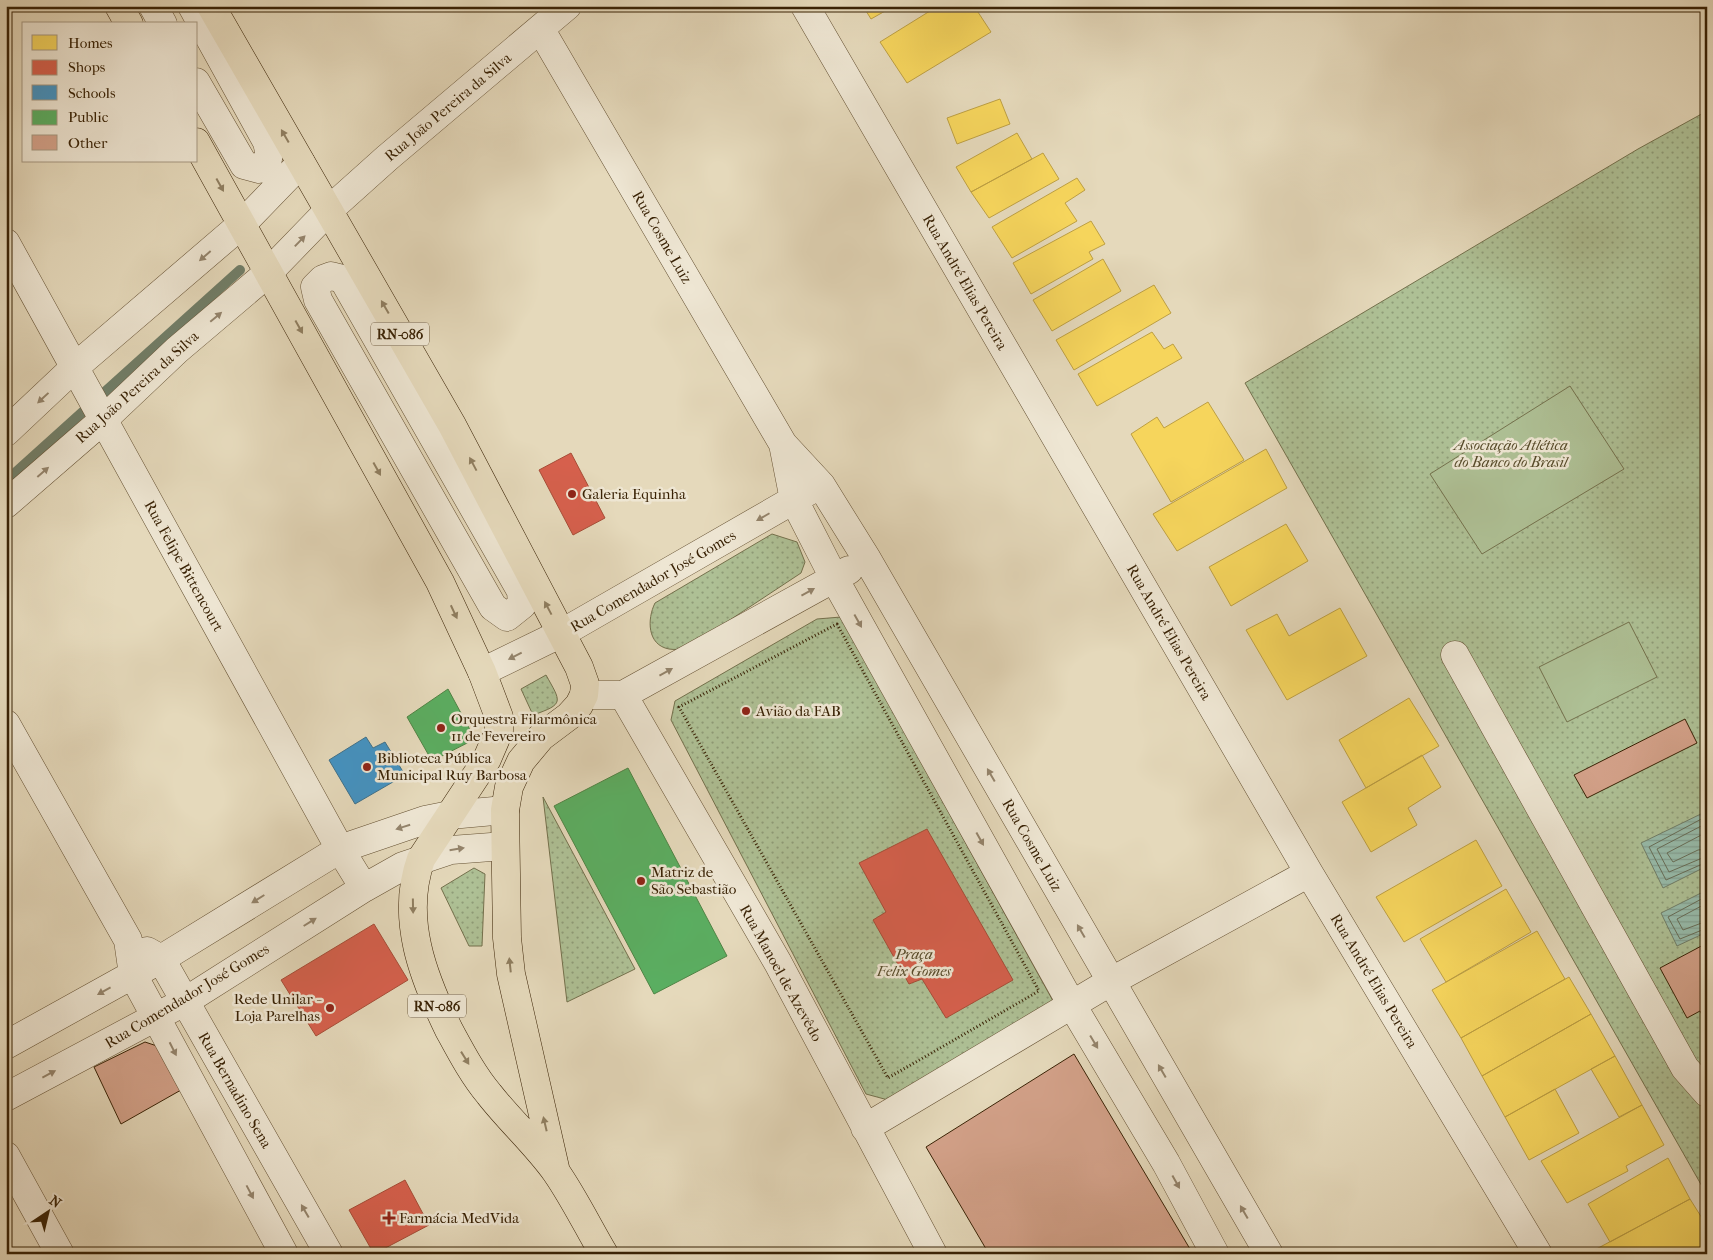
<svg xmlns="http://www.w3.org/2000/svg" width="1713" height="1260" font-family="'IM FELL French Canon',serif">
  <defs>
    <pattern id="park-dots" width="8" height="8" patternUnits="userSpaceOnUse" patternTransform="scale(1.25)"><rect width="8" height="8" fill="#aec095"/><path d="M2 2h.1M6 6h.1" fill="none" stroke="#8f9c78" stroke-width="1.8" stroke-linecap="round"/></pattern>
    <pattern id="water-rules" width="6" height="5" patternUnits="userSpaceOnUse" patternTransform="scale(1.25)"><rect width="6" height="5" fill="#97bbaa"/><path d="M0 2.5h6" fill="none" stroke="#83a091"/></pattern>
  </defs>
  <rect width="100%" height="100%" fill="#e5d9bb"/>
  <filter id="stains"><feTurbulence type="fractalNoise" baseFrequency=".004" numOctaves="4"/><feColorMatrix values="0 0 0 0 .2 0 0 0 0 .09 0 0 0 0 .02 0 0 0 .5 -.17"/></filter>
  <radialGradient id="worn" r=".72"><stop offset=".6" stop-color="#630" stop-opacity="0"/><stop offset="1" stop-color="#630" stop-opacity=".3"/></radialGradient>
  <path fill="url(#park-dots)" stroke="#74714d" d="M1707,111V1195L1245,383L1638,149Z
    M772,534L797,542L805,562L801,573L686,649C681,649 674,650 669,649C647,645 647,619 655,603Z
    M841,617L1053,1001L888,1100L866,1094L671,720L675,701L817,619Z
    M546,675C561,702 565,704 533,715L521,689Z
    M543,797L635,969L567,1002Z
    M474,868L485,874L482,946H469L441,888Z"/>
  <path fill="#aec095" stroke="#74714d" d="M1570,386L1624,469L1482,554L1430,474Z
    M1629,622L1657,677L1567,722L1539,667Z"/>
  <path fill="url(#water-rules)" stroke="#717e68" d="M1707,811V866L1663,888L1641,843Z
    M1707,890V932L1677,946L1661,913Z"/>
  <path fill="#f6d55c" stroke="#bd9f42" d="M863,6H894L871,19Z
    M938,6H974L991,32L907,83L880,42Z
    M1000,99L1010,124L957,144L947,118Z
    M1017,133L1032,159L971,192L956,167Z
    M1043,153L1059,179L989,218L971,192Z
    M1077,178L1085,190L1065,203L1077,221L1012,258L992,227Z
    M1091,221L1105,244L1089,252L1093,259L1031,294L1013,263Z
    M1103,259L1121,291L1052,331L1033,300Z
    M1154,285L1171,313L1074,370L1056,340Z
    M1152,332L1164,349L1173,344L1182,358L1097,406L1078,374Z
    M1208,402L1244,460L1171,502L1131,434L1157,417L1164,428Z
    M1266,449L1287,488L1177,551L1153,514Z
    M1286,524L1308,561L1231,606L1209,567Z
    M1340,608L1367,656L1287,700L1246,630L1277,614L1289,636Z
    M1409,698L1439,746L1366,788L1339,740Z
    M1422,755L1441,787L1408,808L1417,825L1371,852L1342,802Z
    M1476,840L1502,886L1404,942L1376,897Z
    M1506,889L1531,932L1446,982L1420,939Z
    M1537,931L1565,979L1461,1038L1432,990Z
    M1569,977L1591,1014L1482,1076L1461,1038Z
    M1591,1014L1615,1056L1505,1117L1482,1076Z
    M1615,1056L1642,1105L1619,1117L1591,1069Z
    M1555,1089L1579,1133L1529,1160L1505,1117Z
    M1642,1105L1664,1145L1626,1166L1628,1171L1567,1203L1541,1161Z
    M1668,1158L1690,1199L1610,1242L1588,1204Z
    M1690,1199L1707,1226V1254H1587Z"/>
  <path fill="#d6604d" stroke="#a74d37" d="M571,453L605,518L573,535L539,470Z
    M927,829L1013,980L946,1018L922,979L909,984L873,920L886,912L859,863Z
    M374,924L408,980L316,1036L281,980Z
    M405,1180L429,1225L374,1254L349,1210Z"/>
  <path fill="#4393c3" stroke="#40718a" d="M366,737L373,748L385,742L405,775L355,804L329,760Z"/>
  <path fill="#5aae61" stroke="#508445" d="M448,689L475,739L432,761L407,717Z
    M628,768L727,956L654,994L554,806Z"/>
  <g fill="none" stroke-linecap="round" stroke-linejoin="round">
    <path stroke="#686e58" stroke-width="1" d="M1707,816L1649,847L1666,880L1707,862
      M1707,823L1657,849L1669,872L1707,856
      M1707,832L1667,853L1673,862L1698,850L1707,849
      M1707,896L1668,917L1680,939L1707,928
      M1707,903L1677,919L1683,930L1707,921"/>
    <path stroke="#717e68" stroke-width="10" d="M6,481L240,270"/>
  </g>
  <path fill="#d3a189" stroke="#392205" d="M1685,719L1697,743L1587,798L1574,775Z
    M1707,943V1024L1700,1011L1687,1018L1660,968Z
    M145,1042L160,1047L181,1090L121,1124L94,1067Z
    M1074,1054L1193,1254H989L926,1147Z"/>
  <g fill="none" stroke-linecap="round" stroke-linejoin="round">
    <defs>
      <path id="minor" d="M153,6L163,24
        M192,6L267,142C270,153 270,163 259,169L244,165L196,82
        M805,6L1309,873L1538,1254
        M541,30L783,444L821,485L867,559L1269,1254
        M6,243L340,849L364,888
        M331,276L343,279L521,591L522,605L507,617L493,607L318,300L315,287L323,279Z
        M6,432L75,367L242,224L301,163
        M783,444L794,500L834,578L1072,1005L1166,1163L1215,1254
        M6,504L103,420L177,350L269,272L329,210L387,158L567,6
        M1455,655L1685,1068L1707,1093
        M482,672L562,633L809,491
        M584,695H623L849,570
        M623,695L778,963L933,1254
        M6,724L128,940L133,975L284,1254
        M147,951L161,959L329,1254
        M6,1045L161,959L340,849L425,820L450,815L505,810
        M6,1097L184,1002L364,888L403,866L451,850L505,846
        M865,1128L1110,982L1309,873
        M6,1156L60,1254"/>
      <path id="major" d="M119,6L129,24
        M211,6L452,425L579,667L585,684L584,695L579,705L569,716L541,737L521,761L509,787L505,810L507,938L511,974L556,1172
        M196,142L440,582L482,672L499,717V731L487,759L421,859C400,918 423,977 449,1030C461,1052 473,1075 489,1094C510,1121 536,1144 556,1172C574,1198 588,1227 604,1254"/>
    </defs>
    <use href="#minor" stroke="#645032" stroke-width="29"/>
    <use href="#major" stroke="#392205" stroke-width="29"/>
    <path stroke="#392205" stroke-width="3" stroke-dasharray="1 2.5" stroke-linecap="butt" d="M837,624L1039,991L888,1078L679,707Z"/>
    <use href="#minor" stroke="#eee6d3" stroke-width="28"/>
    <use href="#major" stroke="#e5d9bb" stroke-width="28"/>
  </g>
  <defs><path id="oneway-solid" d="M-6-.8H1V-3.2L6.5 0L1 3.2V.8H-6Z" transform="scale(1.25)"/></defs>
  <g fill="#8f7e60">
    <use href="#oneway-solid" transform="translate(285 136) rotate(-120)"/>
    <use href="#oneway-solid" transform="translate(220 185) rotate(61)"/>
    <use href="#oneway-solid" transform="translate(385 307) rotate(-120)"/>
    <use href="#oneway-solid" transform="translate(299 327) rotate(61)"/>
    <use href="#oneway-solid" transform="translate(473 464) rotate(-118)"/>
    <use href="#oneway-solid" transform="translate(377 469) rotate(61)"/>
    <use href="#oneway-solid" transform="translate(548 608) rotate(-118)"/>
    <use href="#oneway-solid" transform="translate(454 612) rotate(65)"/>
    <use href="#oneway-solid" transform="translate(413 906) rotate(89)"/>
    <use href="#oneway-solid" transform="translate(510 965) rotate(-96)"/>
    <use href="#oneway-solid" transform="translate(465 1058) rotate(58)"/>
    <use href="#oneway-solid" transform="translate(545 1124) rotate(-103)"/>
  </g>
  <g fill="#94846c">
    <use href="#oneway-solid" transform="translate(300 241) rotate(-46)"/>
    <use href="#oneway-solid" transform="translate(205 256) rotate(139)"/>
    <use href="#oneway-solid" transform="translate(216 317) rotate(-40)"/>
    <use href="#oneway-solid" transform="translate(43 398) rotate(137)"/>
    <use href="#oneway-solid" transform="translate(43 472) rotate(-41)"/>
    <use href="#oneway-solid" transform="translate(763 517) rotate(150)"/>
    <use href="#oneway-solid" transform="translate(808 592) rotate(-29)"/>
    <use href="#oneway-solid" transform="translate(858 621) rotate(61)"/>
    <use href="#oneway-solid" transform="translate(515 656) rotate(153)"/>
    <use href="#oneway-solid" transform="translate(666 672) rotate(-29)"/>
    <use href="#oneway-solid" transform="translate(991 775) rotate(-120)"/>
    <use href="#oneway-solid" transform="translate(403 827) rotate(163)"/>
    <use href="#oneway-solid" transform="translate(980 839) rotate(61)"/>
    <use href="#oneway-solid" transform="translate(457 849) rotate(-9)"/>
    <use href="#oneway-solid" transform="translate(258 899) rotate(148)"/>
    <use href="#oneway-solid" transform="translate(310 922) rotate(-32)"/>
    <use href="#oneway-solid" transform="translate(1081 931) rotate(-120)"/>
    <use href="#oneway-solid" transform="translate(104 991) rotate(151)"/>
    <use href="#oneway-solid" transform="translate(1094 1042) rotate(59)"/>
    <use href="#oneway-solid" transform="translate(173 1049) rotate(63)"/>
    <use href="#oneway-solid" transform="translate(1162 1071) rotate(-120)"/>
    <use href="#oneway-solid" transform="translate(49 1074) rotate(-28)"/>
    <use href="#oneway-solid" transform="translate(1176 1182) rotate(61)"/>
    <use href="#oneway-solid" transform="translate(250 1192) rotate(62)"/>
    <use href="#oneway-solid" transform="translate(305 1211) rotate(-120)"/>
    <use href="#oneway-solid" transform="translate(1244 1212) rotate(-120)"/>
  </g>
  <g fill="#8f2418" stroke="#eee6d3" stroke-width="2">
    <circle cx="572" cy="494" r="5"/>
    <circle cx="746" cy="711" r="5"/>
    <circle cx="441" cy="728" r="5"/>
    <circle cx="367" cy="767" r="5"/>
    <circle cx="641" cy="881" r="5"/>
    <circle cx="330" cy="1008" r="5"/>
    <path d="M386.5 1210.5h5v5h5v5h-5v5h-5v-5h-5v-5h5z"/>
  </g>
  <g text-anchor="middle" stroke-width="5" stroke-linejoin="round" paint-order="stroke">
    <g fill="#eee6d3" stroke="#6f5d43" stroke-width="1">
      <rect x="371" y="322.5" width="58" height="23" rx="4"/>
      <rect x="408" y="994.5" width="58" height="23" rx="4"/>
    </g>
    <g font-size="14" font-weight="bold" fill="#392205">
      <text x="400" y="339">RN-086</text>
      <text x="437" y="1011">RN-086</text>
    </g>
    <g font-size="15" fill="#392205" stroke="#eee6d3">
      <text transform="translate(448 107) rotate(-40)" y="5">Rua João Pereira da Silva</text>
      <text transform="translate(662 237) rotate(60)" y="5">Rua Cosme Luiz</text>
      <text transform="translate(965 282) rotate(60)" y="5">Rua André Elias Pereira</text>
      <text transform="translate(137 387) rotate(-42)" y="5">Rua João Pereira da Silva</text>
      <text transform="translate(184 566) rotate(61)" y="5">Rua Felipe Bittencourt</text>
      <text transform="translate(653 581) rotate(-30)" y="5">Rua Comendador José Gomes</text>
      <text transform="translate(1169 632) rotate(60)" y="5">Rua André Elias Pereira</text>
      <text transform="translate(1032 845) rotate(60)" y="5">Rua Cosme Luiz</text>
      <text transform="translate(781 973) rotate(61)" y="5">Rua Manoel de Azevêdo</text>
      <text transform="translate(1374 981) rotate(59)" y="5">Rua André Elias Pereira</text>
      <text transform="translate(187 996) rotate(-31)" y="5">Rua Comendador José Gomes</text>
      <text transform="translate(235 1090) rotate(60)" y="5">Rua Bernadino Sena</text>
    </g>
    <g font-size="15" font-style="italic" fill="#564a29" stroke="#eee6d3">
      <text x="1511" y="450">Associação Atlética<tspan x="1511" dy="17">do Banco do Brasil</tspan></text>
      <text x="914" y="959">Praça<tspan x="914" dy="17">Felix Gomes</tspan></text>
    </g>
    <g font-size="15" fill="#392205" stroke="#eee6d3" text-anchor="start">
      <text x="582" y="499">Galeria Equinha</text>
      <text x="756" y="716">Avião da FAB</text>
      <text x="451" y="724">Orquestra Filarmônica<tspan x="451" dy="17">11 de Fevereiro</tspan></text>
      <text x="377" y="763">Biblioteca Pública<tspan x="377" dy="17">Municipal Ruy Barbosa</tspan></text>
      <text x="651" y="877">Matriz de<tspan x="651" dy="17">São Sebastião</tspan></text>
      <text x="320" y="1004" text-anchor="end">Rede Unilar -<tspan x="320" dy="17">Loja Parelhas</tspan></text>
      <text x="399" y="1223">Farmácia MedVida</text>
    </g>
  </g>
  <rect width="1713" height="1260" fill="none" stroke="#e5d9bb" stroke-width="25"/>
  <rect x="8" y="8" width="1698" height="1245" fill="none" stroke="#392205" stroke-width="2.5"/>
  <rect x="12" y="12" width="1688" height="1235" fill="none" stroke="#392205"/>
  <rect x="22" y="22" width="175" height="140" fill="#eee6d3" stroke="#a69881"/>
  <rect x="32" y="35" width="25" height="15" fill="#f6d55c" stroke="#a69881"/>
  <text x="68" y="48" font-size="15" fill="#392205">Homes</text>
  <rect x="32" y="60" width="25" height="15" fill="#d6604d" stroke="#a69881"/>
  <text x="68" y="72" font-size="15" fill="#392205">Shops</text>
  <rect x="32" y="85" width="25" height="15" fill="#4393c3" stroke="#a69881"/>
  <text x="68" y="98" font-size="15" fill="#392205">Schools</text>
  <rect x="32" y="110" width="25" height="15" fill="#5aae61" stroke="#a69881"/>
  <text x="68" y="122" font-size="15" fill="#392205">Public</text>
  <rect x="32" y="135" width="25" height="15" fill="#d3a189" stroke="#a69881"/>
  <text x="68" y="148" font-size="15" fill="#392205">Other</text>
  <g transform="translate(48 1212) rotate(35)" stroke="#eee6d3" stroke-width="4" paint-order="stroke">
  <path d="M0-4L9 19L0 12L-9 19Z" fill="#392205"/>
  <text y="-8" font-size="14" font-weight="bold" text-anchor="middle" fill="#392205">N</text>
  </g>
  <rect width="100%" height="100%" filter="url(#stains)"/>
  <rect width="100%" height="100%" fill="url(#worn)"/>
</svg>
